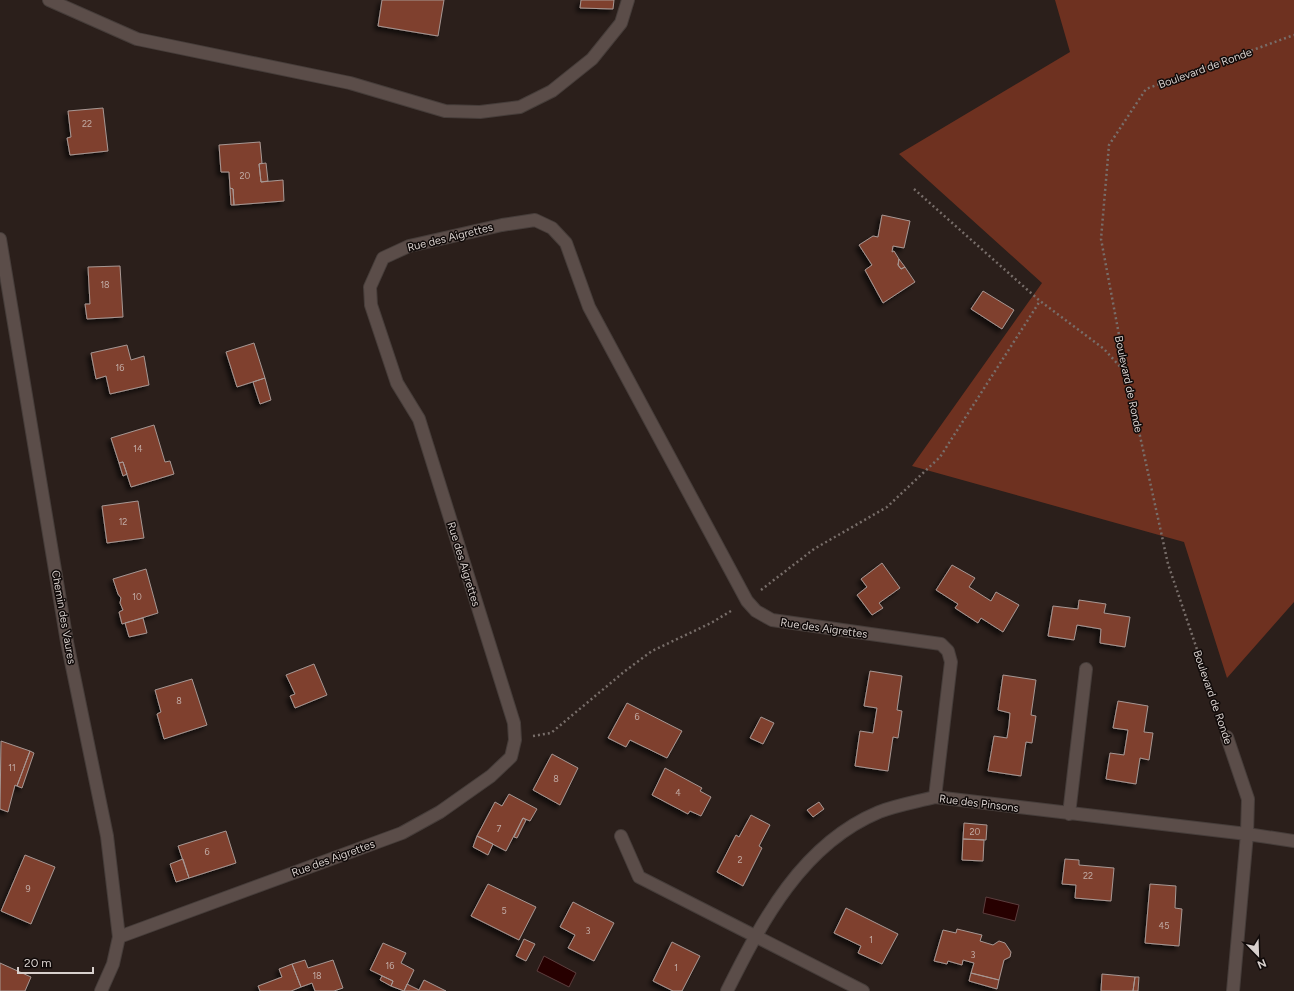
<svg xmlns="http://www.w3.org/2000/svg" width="1294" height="991" font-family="Figtree,sans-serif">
  <defs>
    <filter id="shadow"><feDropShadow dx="-3.5" dy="3.5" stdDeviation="2" flood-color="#0009"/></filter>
  </defs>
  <rect width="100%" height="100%" fill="#2b1f1b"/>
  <path fill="#6e3120" d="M1055,0H1294V602L1227,678L1184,542L912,466L1042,283L899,154L1070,52Z"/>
  <path fill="#270000" stroke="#5c3e3e" d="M986,897L1019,905L1015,921L983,913Z
    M544,956L576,973L569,987L537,971Z"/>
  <path fill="#7f412f" stroke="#a79793" filter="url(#shadow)" d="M382,0H444L438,36L378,26Z
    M581,0H614L613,9L580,8Z
    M103,108L108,151L70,155L67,138L71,137L68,111Z
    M260,142L262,163L259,164L261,182L283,180L284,201L234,205L233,189L230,188L229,172H221L219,145Z
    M266,163L268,181L261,182L259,164Z
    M230,188L233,189L234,205H231Z
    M882,215L910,221L904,248L893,246L892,252L894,251L899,259L898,265L901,269L905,267L915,282L883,303L865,270L872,265L859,245L873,236L878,237Z
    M899,259L905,267L901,269L898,265Z
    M120,266L123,317L87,319L85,304H90L88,267Z
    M983,291L1014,310L1002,329L971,309Z
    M254,343L265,378L237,387L226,352Z
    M127,345L131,360L144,356L149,385L110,394L106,376L96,379L91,353Z
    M265,378L271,400L260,404L253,382Z
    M154,425L165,462L170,461L174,474L131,487L123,462L119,463L111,438Z
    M123,462L127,474L123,476L119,463Z
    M138,501L144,538L107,543L102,506Z
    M882,563L900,588L879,603L883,608L872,615L857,595L867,587L861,579Z
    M952,565L975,578L969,587L991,601L996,592L1019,605L1003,632L981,618L978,623L955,608L958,604L936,590Z
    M146,569L158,613L122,624L119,612L123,610L120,603L121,598L118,594L113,579Z
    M1079,600L1106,604L1104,613L1130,617L1125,647L1100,643L1101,629L1077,625L1074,640L1048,636L1053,606L1078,609Z
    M143,618L147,633L129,637L125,623Z
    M314,664L327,695L295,708L290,696L295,694L286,675Z
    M870,671L902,676L897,710L902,711L898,738L893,737L888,771L855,766L860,731L873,733L877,708L864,706Z
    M1003,675L1036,680L1031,715L1036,716L1032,743L1026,742L1021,776L988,771L994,736L1007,738L1009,725L1010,713L998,710Z
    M192,679L207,725L164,739L157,714L161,712L155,690Z
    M1118,701L1148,706L1144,732L1153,733L1149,760L1140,758L1136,784L1106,779L1110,753L1124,755L1128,730L1113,728Z
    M627,703L682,731L667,758L630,740L626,747L608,738Z
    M761,717L774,723L763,744L750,738Z
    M1,741L30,751L17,786L15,785L8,812L0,809Z
    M30,751L34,753L22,788L17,786Z
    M552,754L578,768L560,805L533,790Z
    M665,768L702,788L700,791L711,797L701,816L690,811L688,814L652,795Z
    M509,794L537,809L530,821L523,818L506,851L477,836L495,802L502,806Z
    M819,802L824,809L813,817L807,810Z
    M751,815L770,825L759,846L762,848L743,886L717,872L736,835L739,837Z
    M523,818L526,820L517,838L514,837Z
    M964,823L987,825L986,840L963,839Z
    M226,831L236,863L189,878L178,846Z
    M477,836L493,844L488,855L473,847Z
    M963,839L984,840L983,861L962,860Z
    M25,855L55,867L31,924L1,911Z
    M183,859L189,878L176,882L170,864Z
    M1065,859L1079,860V865L1114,868L1111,901L1075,898L1076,885L1062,884Z
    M488,884L536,907L519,940L471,916Z
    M1150,884L1176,886L1175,908L1182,909L1179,946L1145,943Z
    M573,902L614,923L594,961L568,948L575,935L560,927Z
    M846,908L898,934L882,964L858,953L861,946L834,933Z
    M957,929L982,935L980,941L993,945L999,941L1005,943L1011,952L1010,957L1004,960L999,980L971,973L974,963L963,960L962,965L948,961L947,964L934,961L943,930L956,933Z
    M524,939L535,944L526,961L516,956Z
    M672,942L700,956L682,991H673L653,981Z
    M383,943L406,953L401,963L414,970L404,991L391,986L393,981L370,970Z
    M305,960L308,968L333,960L343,988L334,991H315L312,983L301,987L292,964Z
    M0,963L31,977L25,991H0Z
    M292,964L301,987L291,991H260L258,986L282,977L279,969Z
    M971,973L999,980L997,989L969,981Z
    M1102,974L1135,977L1133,991H1101Z
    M382,976L393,981L391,986L380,980Z
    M1135,977H1139L1138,991H1133Z
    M424,980L446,991H404L407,984L419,990Z"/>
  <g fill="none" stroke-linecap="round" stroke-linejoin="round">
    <defs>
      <path id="street" d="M49,0L137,39L350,83L445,111L480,112L520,107L552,91L592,59L621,23L628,0
        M0,239L67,642L107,836L119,937L113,964L101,991
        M1227,737L1248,799L1247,834L1233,991
        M1069,814L1086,669
        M621,836L639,877L863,991
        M119,937L402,833L440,812L491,776L511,757L515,740L514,723L419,419L397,383L371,305L370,287L383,258L409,246L502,225L535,220L552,228L566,243L589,307L747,601L756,611L772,620L941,644L948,651L951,662L935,797
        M727,991C762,921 802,844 879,812C897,805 916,802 935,797L1247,834L1294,841"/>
    </defs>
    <use href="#street" stroke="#463d3a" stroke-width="14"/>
    <path stroke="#786e6a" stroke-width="2.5" stroke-dasharray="2 3" stroke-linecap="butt" d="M914,189L1040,301L1104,349L1125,372
      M761,590L814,549L887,507L940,457L1040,301
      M1221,720L1168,564L1126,372L1101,239L1109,145L1146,89L1294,35
      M533,736L551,733L625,671L652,651L711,623L731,611"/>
    <use href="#street" stroke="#5b4d49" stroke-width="12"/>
  </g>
  <g text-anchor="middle" stroke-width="3" stroke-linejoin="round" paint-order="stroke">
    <g font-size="9" fill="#c2aca6">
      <text x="87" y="127">22</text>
      <text x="245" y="179">20</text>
      <text x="105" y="288">18</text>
      <text x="120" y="371">16</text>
      <text x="138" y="452">14</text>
      <text x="123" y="525">12</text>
      <text x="137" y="600">10</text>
      <text x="179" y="704">8</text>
      <text x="637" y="720">6</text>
      <text x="12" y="771">11</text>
      <text x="556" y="782">8</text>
      <text x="678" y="796">4</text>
      <text x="499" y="832">7</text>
      <text x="975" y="835">20</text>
      <text x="207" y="855">6</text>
      <text x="740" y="863">2</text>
      <text x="1088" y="879">22</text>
      <text x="28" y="892">9</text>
      <text x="504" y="914">5</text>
      <text x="1164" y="929">45</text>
      <text x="588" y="934">3</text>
      <text x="871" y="943">1</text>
      <text x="973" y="958">3</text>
      <text x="390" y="969">16</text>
      <text x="676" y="971">1</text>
      <text x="317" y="979">18</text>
    </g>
    <g font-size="11" fill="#d8d0cd" stroke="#100a09">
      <text transform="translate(1205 68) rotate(-20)" y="4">Boulevard de Ronde</text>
      <text transform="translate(450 237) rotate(-14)" y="4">Rue des Aigrettes</text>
      <text transform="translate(1129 384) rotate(78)" y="4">Boulevard de Ronde</text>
      <text transform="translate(464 564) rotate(73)" y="4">Rue des Aigrettes</text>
      <text transform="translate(64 617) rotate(80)" y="4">Chemin des Vaures</text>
      <text transform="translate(824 628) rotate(8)" y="4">Rue des Aigrettes</text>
      <text transform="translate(1213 697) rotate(71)" y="4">Boulevard de Ronde</text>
      <text transform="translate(979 803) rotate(7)" y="4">Rue des Pinsons</text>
      <text transform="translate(333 858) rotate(-20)" y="4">Rue des Aigrettes</text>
    </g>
  </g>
  <g transform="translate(1258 955) rotate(157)" stroke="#100a09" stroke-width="3" paint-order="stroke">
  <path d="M0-3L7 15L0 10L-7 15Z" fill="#d8d0cd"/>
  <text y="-6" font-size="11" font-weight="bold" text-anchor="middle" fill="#d8d0cd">N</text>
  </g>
  <path d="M18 967v6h75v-6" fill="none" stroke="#d8d0cd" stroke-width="2"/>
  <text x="24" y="967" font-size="12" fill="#d8d0cd" stroke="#100a09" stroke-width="3" paint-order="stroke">20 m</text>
</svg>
